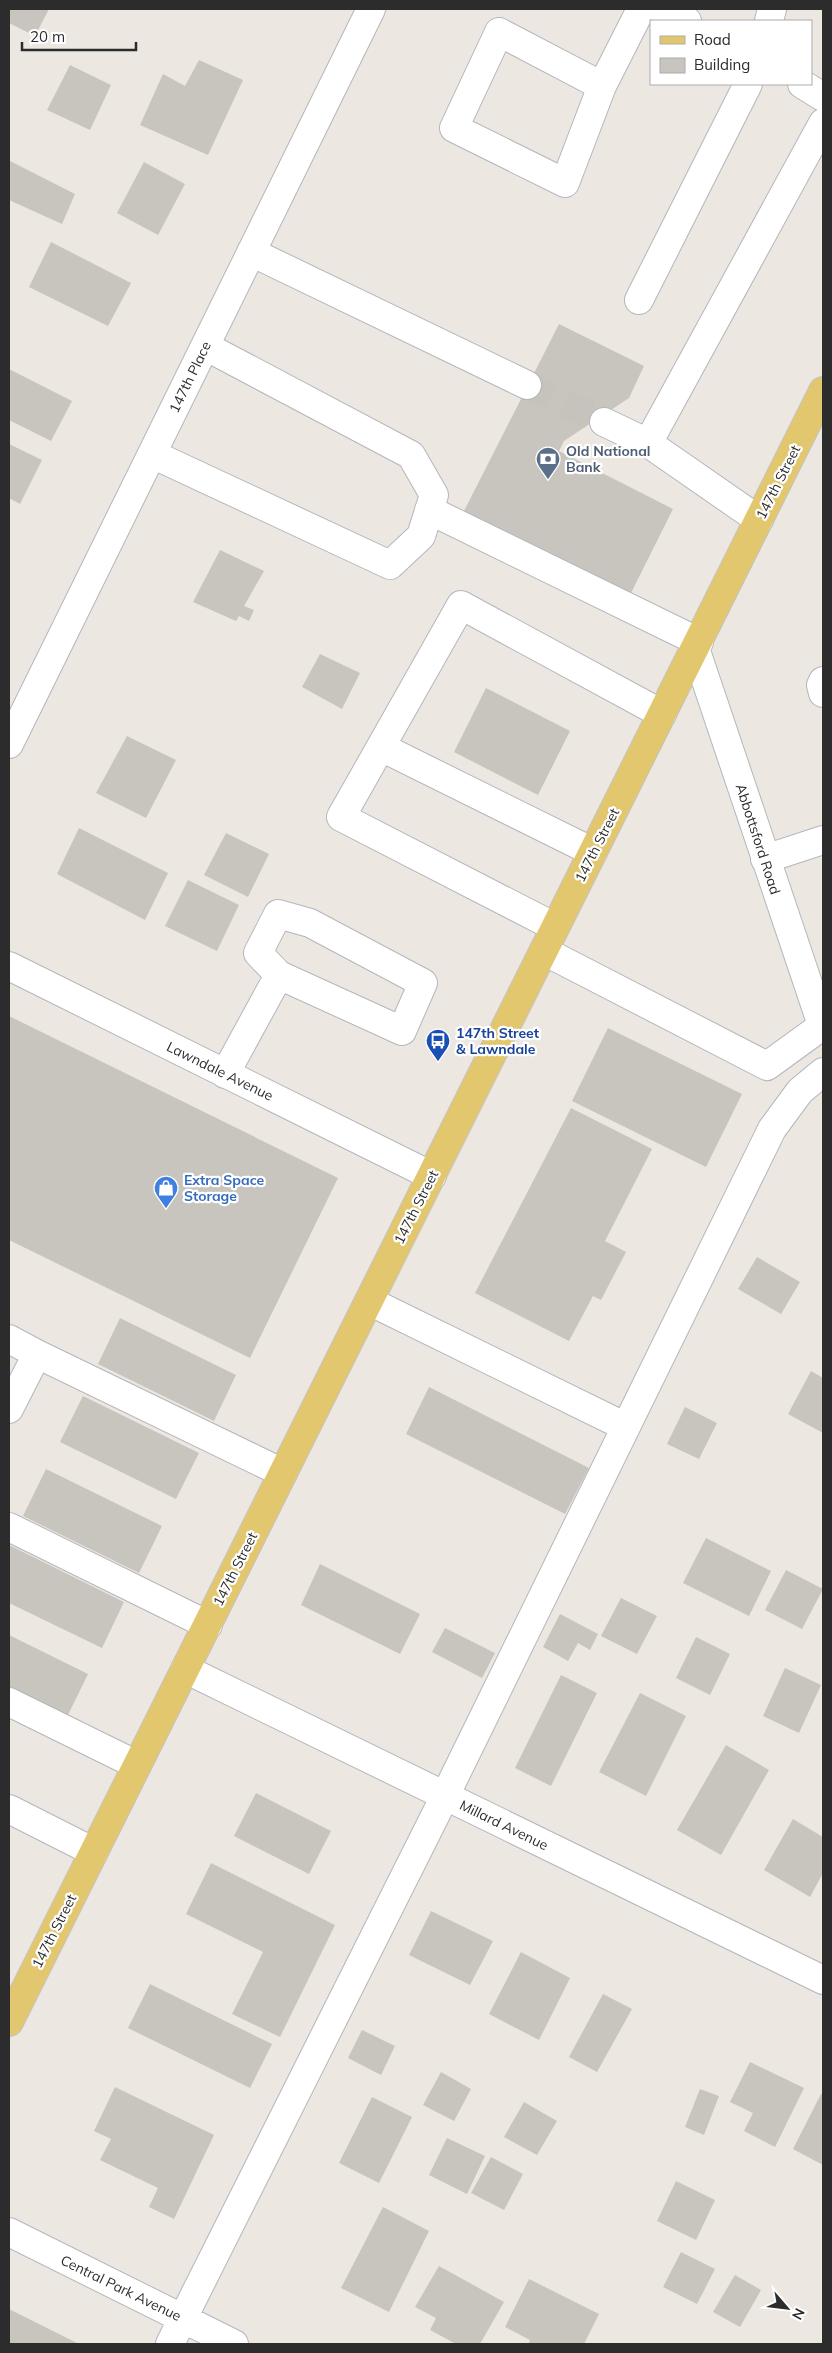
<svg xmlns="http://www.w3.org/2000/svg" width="832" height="2353" font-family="Mulish,sans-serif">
  <rect width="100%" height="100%" fill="#ece7e0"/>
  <path fill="#c8c5bf" d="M9,9H49L35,36L9,23Z
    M199,60L243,80L208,155L140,125L163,74L185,86Z
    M70,65L111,85L90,130L47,110Z
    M10,161L75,194L62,224L9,200Z
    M144,162L185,184L158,235L117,213Z
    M51,242L131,283L108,326L29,287Z
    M559,324L644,366L629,398L564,441L559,451L673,509L629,597L463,513Z
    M9,369L72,401L51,441L9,420Z
    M9,444L42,460L20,504L9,498Z
    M220,550L264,571L244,606L254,610L249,621L239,616L236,621L193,602Z
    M320,654L360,673L342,709L302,687Z
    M486,688L570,731L538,795L454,752Z
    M127,736L176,760L146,818L96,793Z
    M79,828L168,873L145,920L57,874Z
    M226,833L269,854L248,897L204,875Z
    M188,880L239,905L217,951L165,926Z
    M9,1016L338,1178L250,1358L9,1240Z
    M608,1028L742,1094L706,1167L572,1101Z
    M571,1108L652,1149L605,1241L626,1252L601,1300L593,1296L569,1341L475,1293Z
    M757,1257L800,1282L781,1314L738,1289Z
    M120,1318L236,1375L214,1421L98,1364Z
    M811,1371L823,1378V1433L788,1414Z
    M429,1387L589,1468L565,1514L406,1434Z
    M83,1396L199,1453L176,1499L60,1442Z
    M685,1407L717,1423L699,1459L667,1444Z
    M46,1469L162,1526L139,1573L23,1516Z
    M706,1538L771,1571L749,1616L683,1583Z
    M9,1545L124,1602L102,1648L9,1603Z
    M320,1564L420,1614L400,1654L301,1605Z
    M786,1570L823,1589L802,1629L765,1610Z
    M621,1598L657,1616L637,1654L601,1636Z
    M560,1614L598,1634L590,1650L578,1643L568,1661L543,1647Z
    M445,1628L495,1653L482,1678L432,1652Z
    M9,1635L88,1674L65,1721L9,1693Z
    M696,1637L730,1654L710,1695L676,1678Z
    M785,1668L821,1685L799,1733L763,1716Z
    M561,1675L597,1693L551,1786L515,1768Z
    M640,1693L686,1716L646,1796L599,1772Z
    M726,1745L769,1770L721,1855L677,1830Z
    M256,1793L331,1831L309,1874L234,1836Z
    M793,1819L823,1837V1873L810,1897L764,1870Z
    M211,1863L335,1925L280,2037L232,2014L263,1952L186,1914Z
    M431,1911L493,1941L470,1985L409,1955Z
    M521,1952L570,1978L539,2040L489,2014Z
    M150,1984L272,2044L250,2088L128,2028Z
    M603,1994L632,2009L597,2072L569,2057Z
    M362,2030L395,2046L381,2075L348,2058Z
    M750,2062L804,2088L775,2147L744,2131L753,2113L730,2102Z
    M441,2072L471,2089L454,2121L423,2105Z
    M115,2087L214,2135L174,2219L149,2207L158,2188L100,2160L111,2139L94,2131Z
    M700,2089L719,2096L704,2135L685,2127Z
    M821,2094L823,2095V2165L793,2149Z
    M372,2097L412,2117L379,2183L339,2163Z
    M524,2102L557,2121L537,2155L504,2137Z
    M447,2138L485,2156L467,2194L429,2175Z
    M491,2157L523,2174L504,2210L471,2193Z
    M676,2181L715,2200L696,2240L657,2221Z
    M383,2207L429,2231L389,2312L341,2288Z
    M681,2252L715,2269L697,2304L663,2287Z
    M439,2266L504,2302L480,2344H456L430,2330L436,2318L415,2307Z
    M735,2275L761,2290L740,2327L713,2312Z
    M529,2279L599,2314L584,2344H528L530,2340L505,2327Z
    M9,2309L79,2344H9Z"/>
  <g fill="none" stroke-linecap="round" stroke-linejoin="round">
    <path stroke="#c6c2bc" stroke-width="28" stroke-dasharray="28 14" stroke-linecap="butt" d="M527,385L604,422"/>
    <defs>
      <path id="minor" d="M661,9L687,21
        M769,21L772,9
        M802,84L823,97
        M602,86L565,183L454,128L499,32L602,86L641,9
        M251,252L527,385
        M639,300L748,84
        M604,422L648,443
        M152,454L390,565L421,536L434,495L411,455L205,346
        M429,510L699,642
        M759,520L648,443L823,123
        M695,648L823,1028
        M823,681L821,685L823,693
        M9,744L371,9
        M381,747L593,852
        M765,859L823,840
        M555,927L341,817L461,605L662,714
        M544,951L767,1066L822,1026
        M9,966L432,1176
        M225,1074L279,975L402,1031L423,983L310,923L278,914L258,953L279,975
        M369,1301L626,1427
        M9,1339L37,1354L9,1409
        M37,1354L283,1473
        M9,1527L208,1625
        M185,1669L823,1980
        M9,1702L137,1765
        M9,1809L94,1852
        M9,2232L234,2344
        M170,2344L445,1796L772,1129L800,1091L823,1072"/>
      <path id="major" d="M9,2022L823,391"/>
    </defs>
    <use href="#minor" stroke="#b4b6be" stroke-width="30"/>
    <use href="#major" stroke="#c4c4c4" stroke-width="30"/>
    <use href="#minor" stroke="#fff" stroke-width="28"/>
    <use href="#major" stroke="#e3c76f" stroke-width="28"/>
  </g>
  <defs>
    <symbol id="bank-pin" viewBox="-11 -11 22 30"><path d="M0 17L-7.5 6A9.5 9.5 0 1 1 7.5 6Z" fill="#5c6f8a" stroke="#fff"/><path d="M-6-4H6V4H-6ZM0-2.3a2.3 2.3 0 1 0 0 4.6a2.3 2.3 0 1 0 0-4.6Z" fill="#fff"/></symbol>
    <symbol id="bus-pin" viewBox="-11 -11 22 30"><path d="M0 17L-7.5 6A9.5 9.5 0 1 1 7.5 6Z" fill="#1a4fb4" stroke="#fff"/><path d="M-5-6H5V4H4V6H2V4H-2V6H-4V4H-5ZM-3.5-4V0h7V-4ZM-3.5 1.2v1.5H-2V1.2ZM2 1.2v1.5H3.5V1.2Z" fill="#fff"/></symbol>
    <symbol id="shop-pin" viewBox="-11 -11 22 30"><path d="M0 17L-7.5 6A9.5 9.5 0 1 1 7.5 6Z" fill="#3f7fe0" stroke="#fff"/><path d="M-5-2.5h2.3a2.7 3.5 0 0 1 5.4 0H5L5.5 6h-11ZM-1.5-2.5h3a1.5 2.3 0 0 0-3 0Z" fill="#fff"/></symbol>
  </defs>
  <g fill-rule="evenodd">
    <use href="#bank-pin" x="534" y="445" width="28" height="38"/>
    <use href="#bus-pin" x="424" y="1027" width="28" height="38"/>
    <use href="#shop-pin" x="152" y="1174" width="28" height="38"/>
  </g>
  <g text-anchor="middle" stroke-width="4.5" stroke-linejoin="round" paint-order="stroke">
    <g font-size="14" fill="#2c2c2c" stroke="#fff">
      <text transform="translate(190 377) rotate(-64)" y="5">147th Place</text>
      <text transform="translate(778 482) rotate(-63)" y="5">147th Street</text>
      <text transform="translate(758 839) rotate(72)" y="5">Abbottsford Road</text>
      <text transform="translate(597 845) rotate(-63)" y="5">147th Street</text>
      <text transform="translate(220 1071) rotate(26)" y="5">Lawndale Avenue</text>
      <text transform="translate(416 1207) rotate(-63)" y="5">147th Street</text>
      <text transform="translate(235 1569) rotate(-63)" y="5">147th Street</text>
      <text transform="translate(504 1825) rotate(26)" y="5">Millard Avenue</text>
      <text transform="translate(54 1931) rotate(-63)" y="5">147th Street</text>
      <text transform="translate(121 2288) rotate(26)" y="5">Central Park Avenue</text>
    </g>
    <g font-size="14" font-weight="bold" fill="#4e5e75" stroke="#fff" text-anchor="start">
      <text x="566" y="456">Old National<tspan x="566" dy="16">Bank</tspan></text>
    </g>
    <g font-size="14" font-weight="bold" fill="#164399" stroke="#fff" text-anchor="start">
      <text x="456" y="1038">147th Street<tspan x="456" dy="16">&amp; Lawndale</tspan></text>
    </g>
    <g font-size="14" font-weight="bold" fill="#366cbe" stroke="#fff" text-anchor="start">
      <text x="184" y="1185">Extra Space<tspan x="184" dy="16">Storage</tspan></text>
    </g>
  </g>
  <rect width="832" height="2353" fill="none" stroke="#2c2c2c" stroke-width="20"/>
  <rect x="650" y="20" width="162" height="65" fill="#ffffff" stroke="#ababab"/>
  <rect x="660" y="36" width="25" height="8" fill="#e3c76f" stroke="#ababab"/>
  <text x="694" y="45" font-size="15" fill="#2c2c2c">Road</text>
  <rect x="660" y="58" width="25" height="15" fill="#c8c5bf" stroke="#ababab"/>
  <text x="694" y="70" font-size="15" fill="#2c2c2c">Building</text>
  <g transform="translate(787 2308) rotate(118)" stroke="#ffffff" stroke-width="4" paint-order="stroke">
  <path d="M0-4L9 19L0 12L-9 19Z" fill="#2c2c2c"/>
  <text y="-8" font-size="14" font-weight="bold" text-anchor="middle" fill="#2c2c2c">N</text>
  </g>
  <path d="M22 42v8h114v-8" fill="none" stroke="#2c2c2c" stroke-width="2.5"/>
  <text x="30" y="42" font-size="15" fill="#2c2c2c" stroke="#ffffff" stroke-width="4" paint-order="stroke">20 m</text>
</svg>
